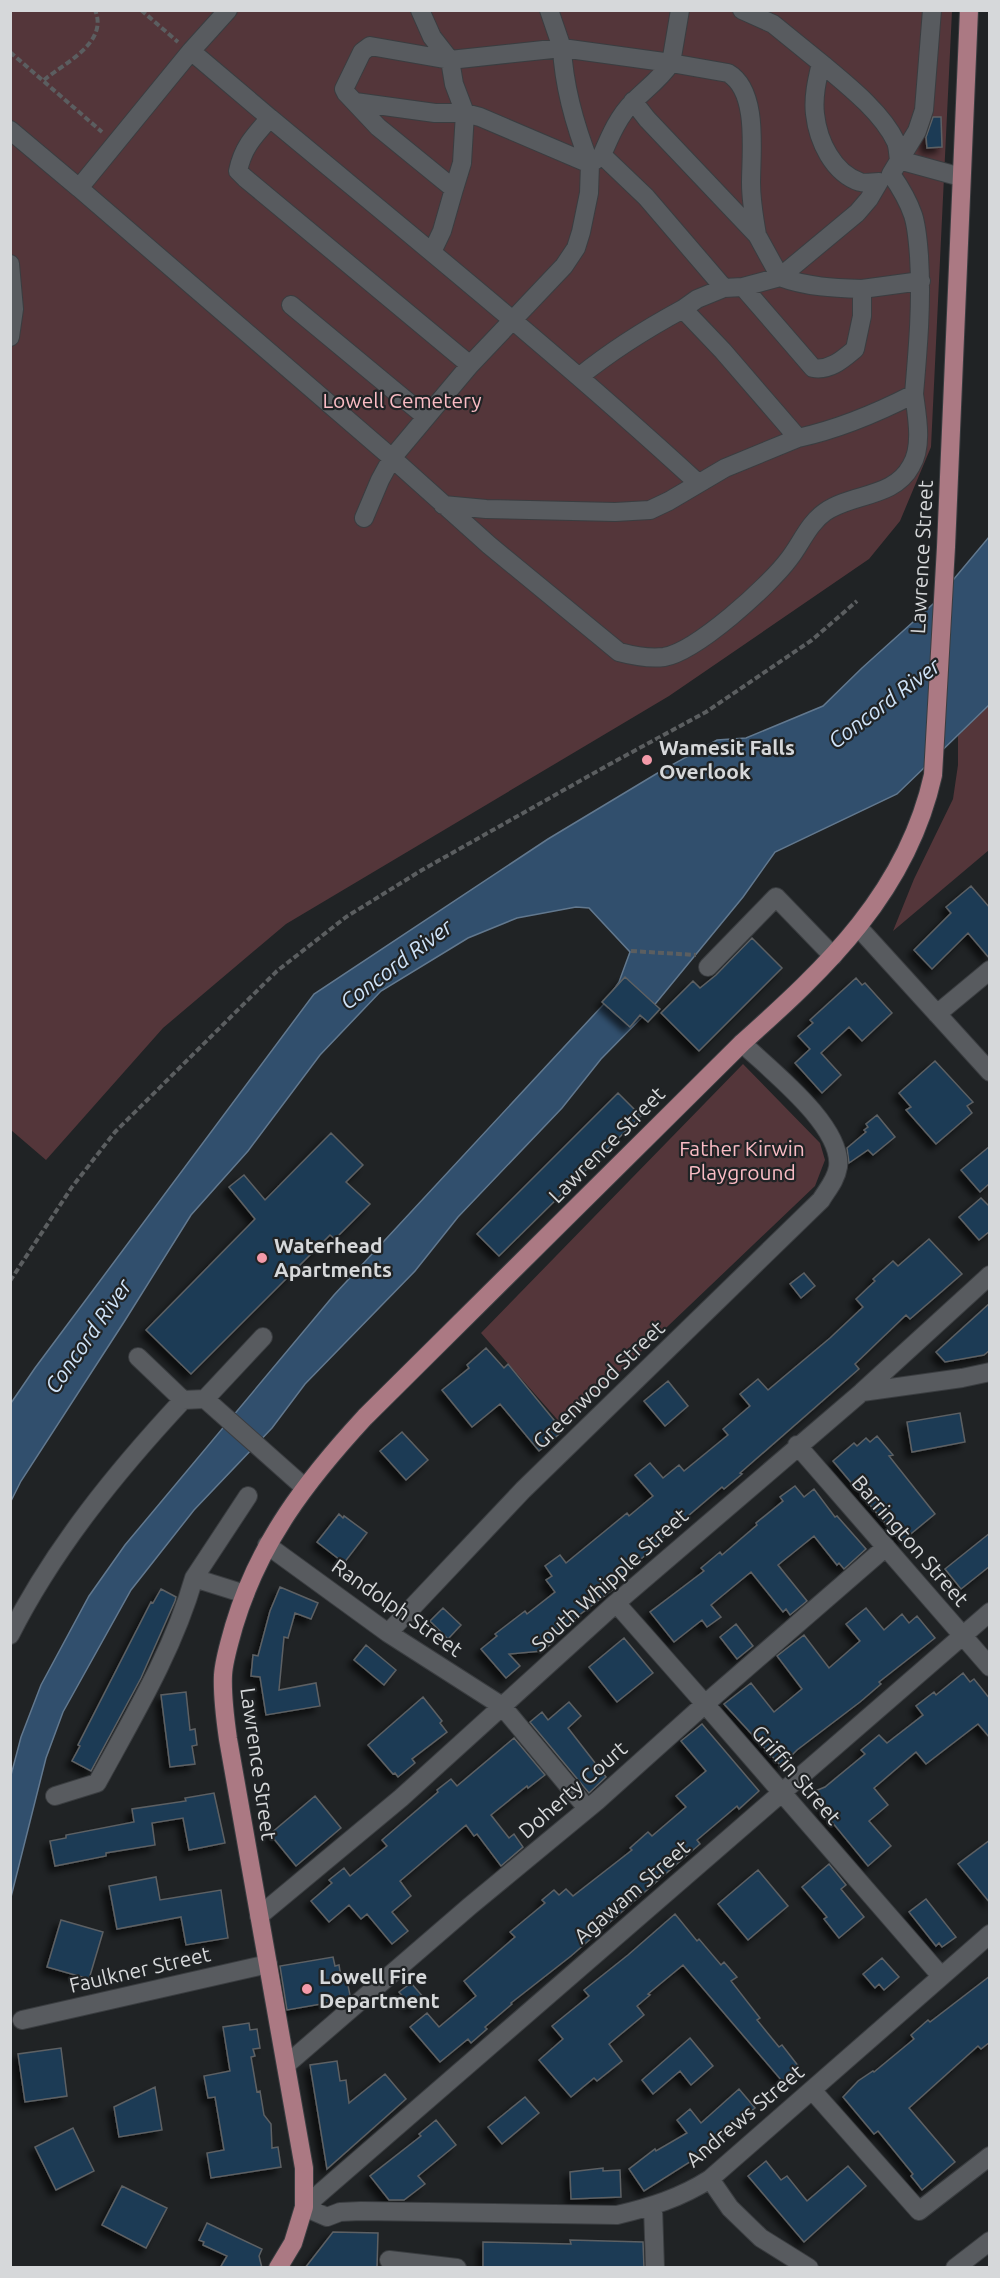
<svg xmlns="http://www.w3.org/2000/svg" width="1000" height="2278" font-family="Ubuntu,sans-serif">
  <defs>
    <filter id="shadow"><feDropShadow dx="-5.5" dy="5.5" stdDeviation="3" flood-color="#0009"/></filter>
  </defs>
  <rect width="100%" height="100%" fill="#202325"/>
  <path fill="#54363a" d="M11,11H952L931,447L900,521L869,559L669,696L286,924L163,1028L46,1160L11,1130Z
    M989,705V850L893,931L914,879L953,799L958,765V736Z
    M743,1064L820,1143L825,1160L815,1186L563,1426L481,1333Z"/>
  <path fill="#314f6d" stroke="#62788e" stroke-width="1.5" d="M989,537V705L897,794L775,852L743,897L656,1003L601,1059L562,1108L458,1217L415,1271L305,1384L272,1428L194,1510L131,1590L63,1712L46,1758L11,1897V1775L21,1737L41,1685L89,1596L125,1545L334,1295L603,1005L619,982L630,952L589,908L576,907L517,918L468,938L381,991L320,1055L248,1151L191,1215L124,1322L21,1481L11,1501V1403L35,1368L314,994L548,839L661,771L717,740L746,738L823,706L862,668L933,604Z"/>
  <path fill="#1c3a55" stroke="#5d6164" stroke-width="1.5" filter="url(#shadow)" d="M933,117H941L942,147L927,148L926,137Z
    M971,886L990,908V959L968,933L932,969L914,950L951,913L946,907Z
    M752,938L782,968L699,1051L661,1013L693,981L700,988L716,975Z
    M625,977L660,1009L648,1022L640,1015L630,1027L602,1002Z
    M856,978L862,985L865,983L892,1013L862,1041L849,1027L821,1053L841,1075L822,1093L795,1063L810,1049L798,1036L813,1023L810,1020Z
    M935,1061L973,1102L967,1106L972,1113L936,1144L906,1110L911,1107L899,1093Z
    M618,1093L641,1116L499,1256L477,1234Z
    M877,1115L895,1137L873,1155L868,1150L849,1163L847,1148L866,1132L864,1130L868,1127L866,1124Z
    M331,1133L363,1165L346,1182L370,1204L335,1239L330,1235L191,1374L146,1330L255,1219L229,1187L244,1175L265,1200Z
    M990,1146V1183L980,1192L961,1170Z
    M981,1198L990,1207V1231L979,1240L959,1217Z
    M929,1239L962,1274L910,1319L906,1315L855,1364L859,1369L740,1473L742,1474L724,1489L722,1487L654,1545L655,1547L609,1586L612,1590L578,1616L550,1642L551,1644L542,1651L509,1654L520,1666L506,1678L481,1649L497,1636L495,1634L525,1611L527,1614L555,1592L546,1580L552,1576L545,1566L560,1555L566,1563L627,1513L629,1516L653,1496L635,1475L650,1463L663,1478L679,1465L684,1471L728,1435L723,1429L750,1406L740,1394L758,1379L768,1390L830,1338L863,1307L856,1299L875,1281L873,1279L893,1261L898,1266Z
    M804,1273L815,1286L801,1298L790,1284Z
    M990,1303V1350L984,1355L945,1362L936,1352Z
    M486,1348L504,1368L508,1364L563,1431L539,1451L500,1404L472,1427L442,1390L469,1368L467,1365Z
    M668,1381L688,1406L665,1426L644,1401Z
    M960,1413L965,1442L912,1452L907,1422Z
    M402,1432L428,1460L406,1480L380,1451Z
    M877,1436L893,1455L889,1456L935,1514L901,1542L833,1461L854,1443L857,1446L866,1438L870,1442Z
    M795,1486L804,1497L814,1489L835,1517L837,1516L866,1549L844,1569L839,1563L837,1565L814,1536L778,1565L807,1601L790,1615L786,1609L783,1612L751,1572L711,1605L721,1617L707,1627L702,1620L674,1642L650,1612L704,1571L701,1568L720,1552L722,1555L757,1525L756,1523L783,1501L780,1497Z
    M339,1514L343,1518L344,1516L367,1533L344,1563L317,1542Z
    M990,1533V1566L961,1589L945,1569Z
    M280,1587L318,1603L311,1619L295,1613L288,1638L284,1637L279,1690L316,1683L320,1706L266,1715L260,1677L251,1676L253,1655L258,1656L270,1611Z
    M161,1589L176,1597L175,1601L141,1678L91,1771L72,1761L80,1746L78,1745L151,1602L153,1603Z
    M443,1608L461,1625L448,1639L430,1621Z
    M866,1608L884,1630L902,1614L909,1623L917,1616L935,1638L879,1682L881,1684L860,1702L797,1750L781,1766L724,1704L751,1683L774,1712L802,1689L777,1656L804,1635L829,1668L860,1641L846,1624Z
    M736,1624L753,1646L737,1659L720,1637Z
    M624,1638L653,1673L617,1702L589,1667Z
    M366,1645L396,1670L384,1685L354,1660Z
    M963,1673L970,1682L974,1679L990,1699V1738L978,1724L926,1764L916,1752L874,1788L888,1805L869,1821L891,1846L868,1866L823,1811L822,1799L815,1791L825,1787L865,1754L861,1750L879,1735L887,1743L923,1715L916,1706L934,1692L936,1695Z
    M186,1692L190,1730L195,1729L197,1745L192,1746L195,1764L170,1767L161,1695Z
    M423,1697L442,1721L440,1723L447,1732L412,1759L415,1763L398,1777L395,1773L393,1774L368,1745Z
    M569,1702L581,1716L568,1728L606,1777L589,1793L530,1722L542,1712L548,1720Z
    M702,1724L759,1791L739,1809L737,1806L697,1840L700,1844L571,1956L511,2003L512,2004L485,2027L487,2029L471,2043L468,2039L440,2062L410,2027L427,2013L439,2027L476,1996L464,1981L515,1937L510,1932L545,1903L542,1900L554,1890L559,1895L566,1889L573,1896L632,1850L630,1848L648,1832L652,1836L686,1807L676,1796L706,1771L681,1741Z
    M514,1738L545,1775L528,1788L527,1786L491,1815L509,1838L514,1834L523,1847L501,1866L477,1834L474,1836L466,1825L400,1881L411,1896L392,1912L408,1931L392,1944L367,1914L361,1919L349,1905L329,1922L311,1901L332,1883L329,1880L344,1868L350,1876L387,1846L382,1840L438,1792L437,1790L451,1779L457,1786Z
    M214,1793L225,1843L189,1850L183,1818L152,1823L155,1845L106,1853V1856L55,1866L50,1841L66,1838V1835L134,1822L132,1809L186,1801L185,1798Z
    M315,1796L341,1828L296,1866L270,1834Z
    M990,1840V1903L958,1864Z
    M829,1864L846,1885L841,1889L864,1917L839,1938L824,1919L827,1917L802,1887Z
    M758,1870L788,1906L748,1940L718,1904Z
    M156,1877L160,1900L221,1890L228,1938L186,1945L181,1917L117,1929L109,1886Z
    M926,1899L956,1937L942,1947L939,1943L936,1946L909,1912Z
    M675,1914L697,1941L699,1939L721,1965L724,1962L737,1977L731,1981L760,2018L757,2020L779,2047L782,2045L799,2067L782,2081L683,1965L648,1994L650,1995L637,2006L644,2015L609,2044L622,2061L597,2081L594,2078L571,2097L539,2060L563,2039L552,2026L589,1996L584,1990L628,1955Z
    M61,1920L103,1932L89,1979L47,1967Z
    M333,1957L335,1966L339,1965L341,1977L346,1976L350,1995L344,2000L287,2010L280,1966Z
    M882,1958L899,1977L884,1990L879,1984L875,1988L863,1974Z
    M990,1976V2042L981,2049L978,2046L909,2108L955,2162L922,2190L911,2176L913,2174L878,2131L874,2134L843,2097L858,2081L873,2071L874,2072L914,2039L911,2035L928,2020L930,2022Z
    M411,1983L424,1998L412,2007L399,1992Z
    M249,2023L250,2030L257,2029L260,2048L253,2049L255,2056L251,2057L257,2092L260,2091L264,2115L271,2124L272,2148L278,2147L281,2167L211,2178L207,2153L224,2150L215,2097L208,2098L204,2076L230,2071L223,2027Z
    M690,2038L713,2066L691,2085L680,2071L653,2094L642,2080Z
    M61,2048L67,2096L25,2102L18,2054Z
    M337,2061L340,2081L346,2080L349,2103L385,2074L406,2099L327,2169L310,2065Z
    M155,2087L162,2130L119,2137L114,2107Z
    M739,2089L755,2108L693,2160L644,2191L629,2169L655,2149L656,2151L687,2133L677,2120L690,2109L701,2123Z
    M525,2097L539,2113L502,2144L488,2127Z
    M436,2120L456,2145L418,2176L425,2184L404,2200H389L370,2176L421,2136L419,2134Z
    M73,2128L94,2171L56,2190L35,2147Z
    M766,2161L781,2180L787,2176L807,2201L848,2166L866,2186L804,2242L748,2176Z
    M603,2168V2171L620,2170L621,2197L571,2199L570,2172Z
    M122,2186L167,2208L146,2248L102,2225Z
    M207,2223L262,2249L259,2256L262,2268H220L227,2256L203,2245L204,2242L199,2240Z
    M333,2232L378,2233L377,2268H305Z
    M570,2240L643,2242L644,2268H483V2242L571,2244Z"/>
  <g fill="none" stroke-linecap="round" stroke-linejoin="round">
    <defs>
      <path id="minor" d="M228,10L191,51L270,118C254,136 243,147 238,171L245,178L470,365
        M420,10L432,37L450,60
        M549,10L562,48L671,63C660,79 647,88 634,101C619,115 610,136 602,155
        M191,51L79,188L392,458L380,480L364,518
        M821,63C846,84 882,112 896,142C898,147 898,154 899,160L961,177
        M633,101L647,119L757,235C754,217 751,201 751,183C751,152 759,91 728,73L671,63L680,10
        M355,102L435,113H465L480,117L590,164C575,126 564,89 562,48L450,60L454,84L465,113L462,163L454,189L378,127L346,93L344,89L362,52L370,46L450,60
        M270,118C414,238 560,356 698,483
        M10,130L79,188
        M602,155L646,197L724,288L697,299L683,309L723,351L798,438C839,429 877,413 914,394C917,416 923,447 911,466C894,498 852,493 825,512C808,524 801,544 789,559C769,586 696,652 664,657C648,659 634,656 619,652L489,545L392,458L470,365L564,266L576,248L581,232L589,193L590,164Z
        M432,252L442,231L454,189
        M10,264L14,309L10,337
        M743,287L813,368C830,371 843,359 855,349L862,316V289C834,288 807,287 780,277L757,235
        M724,288L743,287L780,277L857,213L869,199L879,182C873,182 865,184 860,182C833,173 818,141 815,114C813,97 817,80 821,63L773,24L742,10
        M862,289L921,281
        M291,305L426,417
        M579,377C611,351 646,329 683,309
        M914,394C918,348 922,302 919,256C918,243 917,227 913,215C908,200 900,187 891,174L917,131L924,110L932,10
        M443,505L486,509L615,512L650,510L669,501L725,468L798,438
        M859,928L990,1072
        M708,967L776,897L833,956
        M937,1014L990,970
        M138,1357L183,1400
        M862,1392L962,1378L990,1372
        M205,1399L304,1487
        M797,1445L990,1667
        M267,1545L388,1633L502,1706L581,1801
        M245,1594L194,1578L248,1496
        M616,1603L705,1704L941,1976
        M990,1612L304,2207L327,2217L340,2212L361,2211L617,2215C651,2207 680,2198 710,2179L990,1934
        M388,1633L523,1490L821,1200C827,1190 836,1180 838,1167C843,1126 770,1070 742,1043
        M10,1635C54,1548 117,1471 183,1400L205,1399L263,1337
        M55,1796L97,1783C133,1717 173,1651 194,1578
        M259,1916L401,1798L616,1603L862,1392L990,1275
        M22,2020L268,1964
        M286,2065L470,1906L597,1801L705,1704L886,1547
        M812,2090L919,2211L990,2156
        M710,2179L730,2208L761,2238L809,2268
        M653,2207L655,2268
        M389,2260L457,2268
        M955,2268L990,2241"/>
      <path id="major" d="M278,2268L293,2243L304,2207V2168L228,1739C225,1718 222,1696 223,1675C224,1659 230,1641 234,1626C259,1542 307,1480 365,1417L742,1043C827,967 907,892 933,775L946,547L969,10"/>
    </defs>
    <use href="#minor" stroke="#3a3d40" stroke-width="20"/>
    <use href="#major" stroke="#3a3d40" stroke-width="20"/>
    <path stroke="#5b5e60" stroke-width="4" stroke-dasharray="6 3" stroke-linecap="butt" d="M141,10L178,42
      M10,52L102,132
      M44,80C64,63 109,43 95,10
      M631,951L696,955
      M10,1281L72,1187L115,1132L277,971L346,917L422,870L610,764L706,712L812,640L857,601"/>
    <use href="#minor" stroke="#585b5f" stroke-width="18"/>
    <use href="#major" stroke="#ab7983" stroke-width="18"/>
  </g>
  <g fill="#f39aa9" stroke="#202325" stroke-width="2">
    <circle cx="647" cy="760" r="6"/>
    <circle cx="262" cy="1258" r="6"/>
    <circle cx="307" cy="1989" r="6"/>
  </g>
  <g text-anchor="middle" stroke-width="4.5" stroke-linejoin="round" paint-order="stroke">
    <g font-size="21" fill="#fabcc4" stroke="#202325">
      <text x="402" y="408">Lowell Cemetery</text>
      <text x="742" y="1156">Father Kirwin<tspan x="742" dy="24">Playground</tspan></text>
    </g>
    <g font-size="21" fill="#d6d8da" stroke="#202325">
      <text transform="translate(922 557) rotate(-87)" y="7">Lawrence Street</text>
      <text transform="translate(607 1145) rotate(-45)" y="7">Lawrence Street</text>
      <text transform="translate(599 1385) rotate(-44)" y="7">Greenwood Street</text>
      <text transform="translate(910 1541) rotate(49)" y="7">Barrington Street</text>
      <text transform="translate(610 1580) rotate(-42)" y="7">South Whipple Street</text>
      <text transform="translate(397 1608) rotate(35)" y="7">Randolph Street</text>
      <text transform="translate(258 1764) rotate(82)" y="7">Lawrence Street</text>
      <text transform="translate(796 1775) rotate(49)" y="7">Griffin Street</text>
      <text transform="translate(573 1790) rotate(-41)" y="7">Doherty Court</text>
      <text transform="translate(632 1892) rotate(-41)" y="7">Agawam Street</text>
      <text transform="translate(140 1970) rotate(-13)" y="7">Faulkner Street</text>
      <text transform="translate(745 2116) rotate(-40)" y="7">Andrews Street</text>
    </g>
    <g font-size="21" font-weight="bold" fill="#d6d8da" stroke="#202325" text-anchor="start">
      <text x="659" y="755">Wamesit Falls<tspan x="659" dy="24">Overlook</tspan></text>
      <text x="274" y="1253">Waterhead<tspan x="274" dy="24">Apartments</tspan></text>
      <text x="319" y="1984">Lowell Fire<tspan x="319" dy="24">Department</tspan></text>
    </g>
    <g font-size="22" font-style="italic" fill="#d0e4f9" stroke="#202325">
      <text transform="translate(884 703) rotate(-37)" y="8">Concord River</text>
      <text transform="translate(396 964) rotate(-37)" y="8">Concord River</text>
      <text transform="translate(88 1336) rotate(-55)" y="8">Concord River</text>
    </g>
  </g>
  <rect width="1000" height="2278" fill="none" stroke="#d6d8da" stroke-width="24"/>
</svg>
